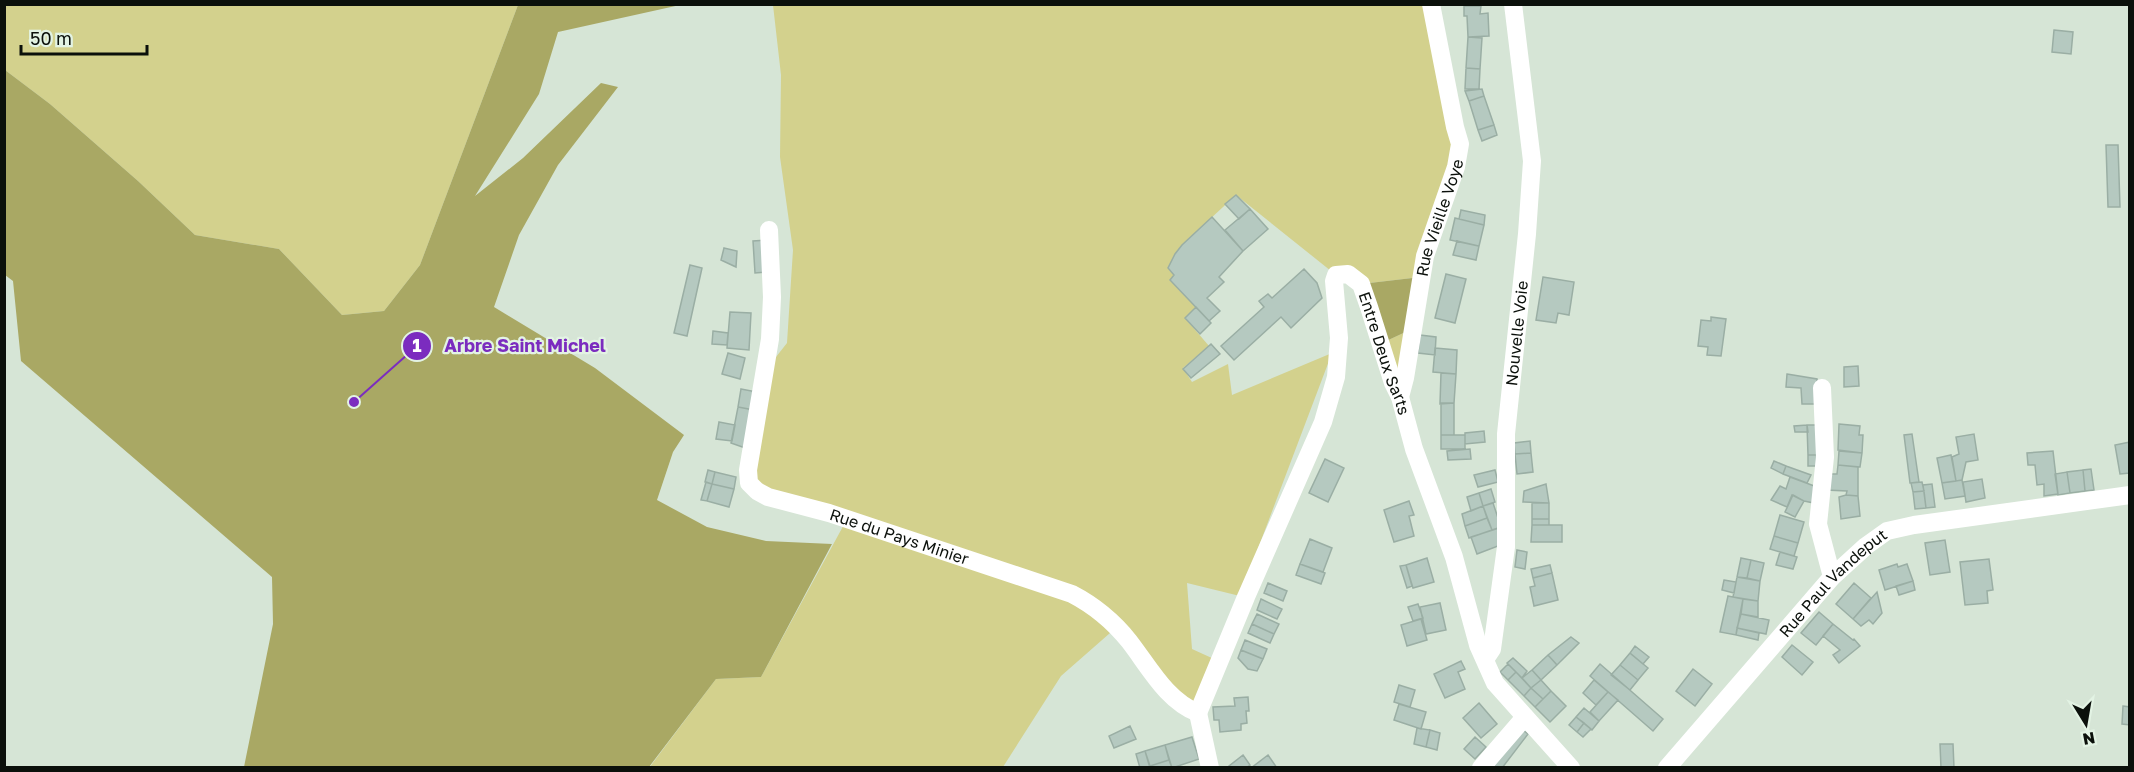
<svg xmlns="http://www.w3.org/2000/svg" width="2134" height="772" font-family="'Golos Text',sans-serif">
  <rect width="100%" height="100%" fill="#d6e5d6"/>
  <path fill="#d3d18d" d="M1425,4L1460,144L1421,277L1361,284L1336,275L1236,195L1182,245L1175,254L1168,268L1174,275L1170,280L1196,307L1185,318L1209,346L1183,368L1192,382L1228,364L1232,395L1332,353L1240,596L1187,583L1192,649L1214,659L1200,700L1187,703L1118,626L1061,676L1003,767L649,768L716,679L761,677L847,519L749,483L765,371L787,343L793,250L780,157L781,75L773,5Z
    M4,5H518L420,265L384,311L342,315L279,249L195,235L138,181L50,104L5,70Z
    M1412,329L1400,397L1382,343Z"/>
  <path fill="#a9a864" d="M518,5H680L558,32L539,94L475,196L523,158L601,83L618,87L558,165L519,235L494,307L595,368L684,435L673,452L657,500L707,527L766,541L832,544L761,677L716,679L649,767H244L273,624L272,577L21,361L13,281L5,275V70L50,104L138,181L195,235L279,249L342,315L384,311L420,265Z
    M1421,277L1412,329L1382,343L1361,284Z"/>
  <path fill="#b5c9c0" stroke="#9aaea4" stroke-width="1.5" d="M1464,6H1481L1480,14L1488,13L1489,36L1468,37L1467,16H1464Z
    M2054,30L2073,32L2071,54L2052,52Z
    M1468,37L1482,38L1480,69L1466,68Z
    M1466,68L1480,69L1479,89H1465Z
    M1482,89L1484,96L1469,101L1465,91Z
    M1484,96L1494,125L1478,130L1469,101Z
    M1494,125L1497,135L1482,141L1478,130Z
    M2106,145H2118L2120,207H2108Z
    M1236,195L1250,209L1239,219L1225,204Z
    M1250,209L1268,229L1243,251L1225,230Z
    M1461,210L1485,215L1484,225L1459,219Z
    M1212,217L1243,251L1219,277L1224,282L1207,298L1220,311L1209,321L1170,280L1174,275L1168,268L1175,254L1182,245Z
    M1455,218L1484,225L1479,246L1450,240Z
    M767,240L768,272L755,273L753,241Z
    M1457,241L1479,246L1476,260L1453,255Z
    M724,248L737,251L736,267L721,260Z
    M690,265L702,268L687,336L674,333Z
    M1304,269L1317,283L1322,298L1291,328L1281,317L1234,360L1221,346L1264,307L1259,301L1268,294L1272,298Z
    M1446,274L1466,279L1455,323L1435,318Z
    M1543,277L1574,282L1569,315L1558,313L1556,323L1536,320Z
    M1196,307L1211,323L1200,334L1185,318Z
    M730,312L751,313L749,350L727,348Z
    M1711,317L1726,319L1721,356L1707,355L1708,347L1698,346L1701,320L1711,321Z
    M713,331L728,333L727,345L712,344Z
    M1420,335L1436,337L1435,355L1418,353Z
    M1211,344L1220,354L1191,378L1183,369Z
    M1435,348L1457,350L1456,374L1433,372Z
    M728,353L745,358L740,379L722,374Z
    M1858,366L1859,386L1844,387V367Z
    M1441,373L1456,374L1454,403L1440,404Z
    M1787,374L1817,379L1818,404H1802L1801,388L1786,387Z
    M741,389L757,392L754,410L738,407Z
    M1441,403H1454V435H1441Z
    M738,407L754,410L748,449L731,443Z
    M719,422L735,425L732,441L716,439Z
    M1839,424L1860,426L1859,435H1863L1862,453L1838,450Z
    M1807,425L1808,432H1795L1794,426Z
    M1807,425H1820V455H1808Z
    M1484,431L1485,442L1465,444V433Z
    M1912,434L1919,482L1910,483L1904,435Z
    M1974,434L1978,460L1966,462L1962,480L1956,481L1952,457L1959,454L1956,437Z
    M1441,435H1465V449H1441Z
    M1530,441L1531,453L1515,454L1514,443Z
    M2130,442V473L2120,474L2115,445Z
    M1470,449L1471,459L1448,460L1447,451Z
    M1839,451L1862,453L1860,467L1838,465Z
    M2053,451L2058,494L2044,496V484L2037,485L2035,465H2028L2027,453Z
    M1531,453L1533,472L1517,474L1515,454Z
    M1808,455H1820L1821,466H1808Z
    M1951,455L1956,481L1942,483L1937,458Z
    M1325,459L1344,468L1328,502L1309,493Z
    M1774,461L1786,466L1783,474L1771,468Z
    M1838,465L1858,467V496L1846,495L1847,491L1826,490L1827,474H1837Z
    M1786,466L1811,475L1807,483L1783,474Z
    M2091,469L2094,490L2085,491L2083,470Z
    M708,470L715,472L712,484L705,482Z
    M1495,470L1498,482L1478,487L1474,475Z
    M2083,470L2085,491L2070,493L2067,472Z
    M715,472L736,477L734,489L712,484Z
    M2067,472L2070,493L2058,495L2055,474Z
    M1790,477L1817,487L1814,503L1804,501L1792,495L1787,507L1771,500L1780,486L1786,489Z
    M1982,479L1985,498L1966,502L1963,482Z
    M1962,480L1965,496L1945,499L1942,483Z
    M706,482L712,484L707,501L701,500Z
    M1922,482L1924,491L1913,492L1911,483Z
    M712,484L734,489L729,507L707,501Z
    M1546,484L1549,503L1523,502L1524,491Z
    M1932,484L1935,507L1926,508L1923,485Z
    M1491,489L1495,502L1483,506L1479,493Z
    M1924,491L1926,508L1915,509L1913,492Z
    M1479,493L1483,506L1471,511L1467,497Z
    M1793,495L1804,501L1795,517L1785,512Z
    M1846,495L1858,496L1860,516L1841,519L1839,497Z
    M1409,501L1414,515L1409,516L1414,536L1394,542L1384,510Z
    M1493,503L1501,527L1492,530L1483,506Z
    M1532,503H1549V519H1532Z
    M1483,506L1487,518L1465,526L1462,514Z
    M1780,515L1804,522L1798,543L1774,536Z
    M1487,518L1492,530L1469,538L1465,526Z
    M1532,519H1549V525H1532Z
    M1532,525H1562V542H1531Z
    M1499,528L1498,546L1477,554L1471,537Z
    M1774,536L1798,543L1794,556L1770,549Z
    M1310,539L1332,548L1323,572L1300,564Z
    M1945,540L1950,572L1930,575L1925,543Z
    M1517,550L1527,552L1525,569L1515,567Z
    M1780,552L1797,557L1793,569L1776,565Z
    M1427,558L1434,582L1413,588L1406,565Z
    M1741,558L1751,560L1747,578L1737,577Z
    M1989,559L1993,590L1987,591L1988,603L1965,605L1960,562Z
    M1751,560L1764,563L1760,581L1747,578Z
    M1300,564L1325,573L1321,584L1296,575Z
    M1897,564L1898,567L1907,564L1913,581L1885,590L1879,570Z
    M1406,565L1412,586L1407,588L1400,566Z
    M1550,565L1552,573L1533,578L1531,569Z
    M1552,573L1558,600L1534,606L1530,587L1535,586L1533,578Z
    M1737,577L1760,581L1758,601L1733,597Z
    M1724,580L1736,582L1734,593L1722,590Z
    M1913,581L1915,590L1899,595L1896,586Z
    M1268,583L1287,591L1283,601L1264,593Z
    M1854,583L1871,598L1853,619L1836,604Z
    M1877,592L1882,613L1873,624L1869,620L1861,626L1853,619Z
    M1728,596L1743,599L1736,635L1720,632Z
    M1261,599L1282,609L1277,619L1257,610Z
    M1743,599L1758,601V617L1741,614Z
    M1440,603L1446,630L1426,634L1420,607Z
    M1418,604L1423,618L1413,621L1408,607Z
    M1819,612L1833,624L1816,645L1801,633Z
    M1257,614L1279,624L1274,634L1252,624Z
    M1741,614L1769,620L1766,634L1737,628Z
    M1421,619L1427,640L1407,646L1401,625Z
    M1252,624L1274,634L1270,643L1248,633Z
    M1833,624L1853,640L1854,639L1860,646L1839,663L1833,655L1840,650L1823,636Z
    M1737,628L1759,633L1758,640L1736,635Z
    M1571,637L1579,643L1557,665L1548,655Z
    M1245,640L1267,649L1263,659L1241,650Z
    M1792,645L1813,662L1802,675L1782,657Z
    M1635,646L1649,657L1643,664L1630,653Z
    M1241,650L1263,659L1257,671L1248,669L1238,658Z
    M1630,653L1648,668L1638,680L1620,665Z
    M1548,655L1557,665L1541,680L1532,670Z
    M1513,658L1527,671L1522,678L1507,663Z
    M1461,661L1465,669L1458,672L1465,689L1445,698L1434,674Z
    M1508,664L1516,672L1508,680L1500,672Z
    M1600,664L1663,719L1653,731L1590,676Z
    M1620,665L1638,680L1630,690L1611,675Z
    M1693,669L1712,684L1695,706L1676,691Z
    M1532,670L1541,680L1531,688L1522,678Z
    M1516,672L1531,688L1524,696L1508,680Z
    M1541,680L1551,691L1543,699L1531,688Z
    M1594,680L1608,692L1596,705L1583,693Z
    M1399,685L1415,690L1410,707L1394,702Z
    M1531,688L1543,699L1535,707L1524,696Z
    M1551,691L1566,706L1550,722L1535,707Z
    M1608,692L1618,700L1599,721L1590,712Z
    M1248,697L1249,711H1246L1247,723L1241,724V730L1220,732L1219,720H1214L1213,707L1235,706L1234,698Z
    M1479,703L1497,724L1481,738L1463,718Z
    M1399,704L1426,712L1421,729L1394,720Z
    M2123,706L2130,707V725L2122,724Z
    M1584,708L1599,721L1592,730L1576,717Z
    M1576,717L1584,723L1577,732L1569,725Z
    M1584,723L1591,729L1583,737L1577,732Z
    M1130,726L1136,739L1114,748L1109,736Z
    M1519,727L1528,734L1502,768H1488Z
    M1417,728L1430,730L1426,747L1414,744Z
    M1430,730L1440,733L1437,750L1426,747Z
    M1192,737L1199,759L1172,768L1165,745Z
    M1475,737L1486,747L1475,759L1464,749Z
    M1940,744H1953L1954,768H1941Z
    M1165,745L1169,760L1150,766L1145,751Z
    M1145,751L1150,768H1140L1136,754Z
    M1243,755L1250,765L1246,768H1230L1229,766Z
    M1268,755L1277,768H1251Z
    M1169,760L1172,768H1150V766Z"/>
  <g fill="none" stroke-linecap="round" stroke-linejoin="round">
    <g stroke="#fff" stroke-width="18">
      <path id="s1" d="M769,230L772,297L770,339L748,470L749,483L757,491L768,497L829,513L1072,594C1095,606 1113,621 1129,641C1150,668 1166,700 1198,713"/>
      <path d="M1822,388L1825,457L1818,524L1832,577"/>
      <path id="s2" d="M1400,397L1405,378L1425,256L1456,167L1460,144L1455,127L1431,4"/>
      <path id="s3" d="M1486,658L1492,649L1506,547V434L1527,234L1532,161L1513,4"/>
      <path id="s4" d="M1198,713L1246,597L1323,422L1336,377L1339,338L1334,281L1336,275L1348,274L1361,284L1369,307L1393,383L1400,397L1414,449L1454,557L1478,645L1495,683L1571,768"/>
      <path d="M1198,713L1210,768"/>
      <path d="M1481,768L1525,717"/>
      <path id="s5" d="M1667,768L1832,577L1866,546L1887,531L1914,525L2130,495"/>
    </g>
  </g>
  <g text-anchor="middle" stroke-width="4.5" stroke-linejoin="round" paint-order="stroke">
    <g font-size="16" fill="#0b100b" stroke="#e3f3e4">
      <text dy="6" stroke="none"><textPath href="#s2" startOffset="184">Rue Vieille Voye</textPath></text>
      <text dy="6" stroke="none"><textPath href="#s3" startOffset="328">Nouvelle Voie</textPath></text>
      <text dy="6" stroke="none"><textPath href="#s4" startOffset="568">Entre Deux Sarts</textPath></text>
      <text dy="6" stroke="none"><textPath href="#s1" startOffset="416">Rue du Pays Minier</textPath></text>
      <text dy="6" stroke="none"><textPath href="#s5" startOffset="249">Rue Paul Vandeput</textPath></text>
    </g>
  </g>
  <path fill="none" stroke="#7b2cbf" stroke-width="2" d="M354 402L417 346"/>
  <g fill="#7b2cbf" stroke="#e3f3e4" stroke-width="2">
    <circle cx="354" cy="402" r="6"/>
    <circle cx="417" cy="346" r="15"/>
  </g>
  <g font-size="18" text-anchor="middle" font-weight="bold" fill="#fff">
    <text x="417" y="352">1</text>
  </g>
  <g font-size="18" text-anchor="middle" font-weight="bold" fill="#7b2cbf" stroke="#e3f3e4" stroke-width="4.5" stroke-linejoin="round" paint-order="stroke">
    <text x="525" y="352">Arbre Saint Michel</text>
  </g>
  <rect width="2134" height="772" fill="none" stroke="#0b100b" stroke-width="12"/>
  <g transform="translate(2086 724) rotate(169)" stroke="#e3f3e4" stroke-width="4.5" paint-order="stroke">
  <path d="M0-4.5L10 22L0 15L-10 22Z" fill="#0b100b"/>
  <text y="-9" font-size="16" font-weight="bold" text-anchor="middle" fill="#0b100b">N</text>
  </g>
  <path d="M21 45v9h126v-9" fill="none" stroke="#0b100b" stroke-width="3"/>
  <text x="30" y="45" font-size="18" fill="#0b100b" stroke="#e3f3e4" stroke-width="4.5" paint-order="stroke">50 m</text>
</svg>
